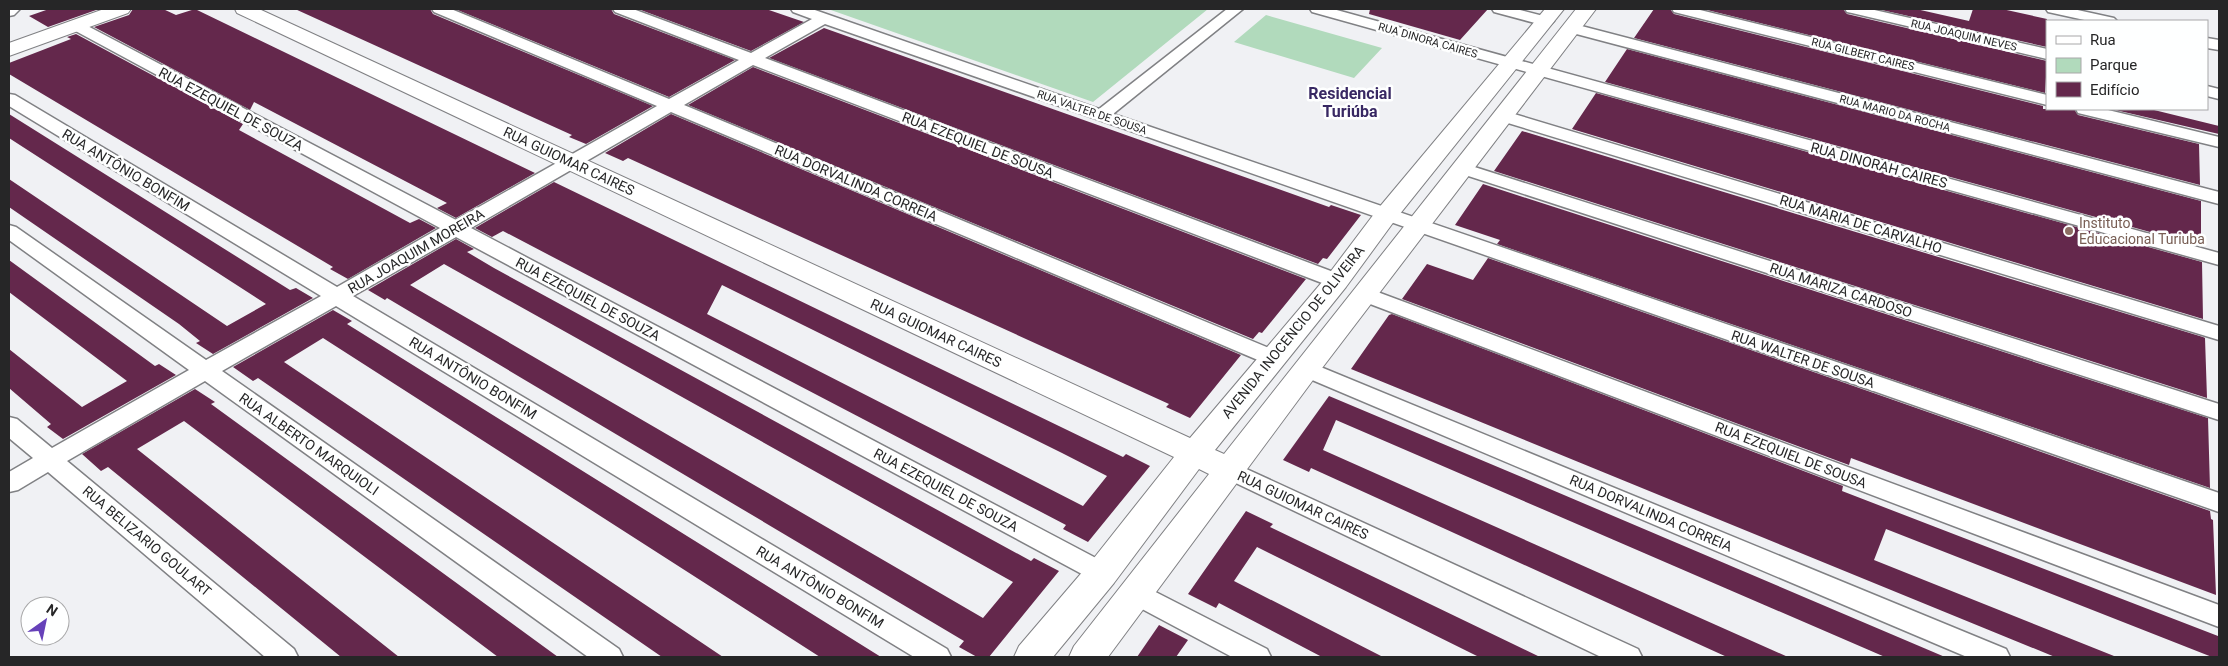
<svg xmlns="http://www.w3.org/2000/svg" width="2228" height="666" font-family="Roboto,sans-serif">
  <rect width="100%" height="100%" fill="#f0f1f4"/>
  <path fill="#b1dabc" d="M828,9H1208L1093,102Z
    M1266,15L1382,48L1354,78L1234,42Z"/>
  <path fill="#64284c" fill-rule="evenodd" d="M49,9H99L48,27L29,16Z
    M133,9H163L176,15L195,9L535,173L456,218L437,208L447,203L254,102L250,110L94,27L129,15Z
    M295,9H430L433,14L653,106L586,144L569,137L572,135Z
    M455,9H611L614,14L735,60L669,97Z
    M638,9H766L804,22L751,51Z
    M1370,9H1488L1460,40L1369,14Z
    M1654,9H1670L1674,14L2043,106V109H2074L2078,115L2199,144L2200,185L1634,38Z
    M1703,9H1843L1847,14L2047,61L2045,93Z
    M1877,9H1916L1969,21L1973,9H2002L2047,19V47Z
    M824,28L1329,207L1331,205L1361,215L1327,259L1323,258L1318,264L769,58Z
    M76,34L243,124L239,130L410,223L419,219L436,228L348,279L330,269L333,267L9,74V63L71,39L67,37Z
    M1627,49L2201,201V246L1605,82Z
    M753,67L1306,279L1262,333L1259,332L1253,339L688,105Z
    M1596,93L2202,262L2203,319L1572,129Z
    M2111,109H2150L2219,126V134Z
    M9,114L290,290L296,288L313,298L213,354L196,343L200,341L179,324L9,207V179L227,326L266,304L9,138Z
    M671,114L1241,355L1190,418L1166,407L1169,404L707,194L628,158L623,161L605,153Z
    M1522,131L2203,337L2205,338L2207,398L1494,171Z
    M554,182L1123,457L1126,454L1150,466L1088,542L1063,529L1066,525L503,231L492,237L475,228ZM722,285L1062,453L1107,476L1083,506L707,314Z
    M1483,184L2208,418L2210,488L1497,244L1500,240L1455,225Z
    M456,239L474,249L467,252L494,268L1031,561L1034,558L1059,571L989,657H977L959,647L964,641L387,298L385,300L368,290ZM444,264L580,340L1013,582L983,618L410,285Z
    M1488,258L2210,511L2211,519L2213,520L2216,595L1851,458L1849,465L1402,299L1427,264L1473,280Z
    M9,260L155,366L159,364L176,375L63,439L47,427L51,424L9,388V349L82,407L127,381L9,292Z
    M333,310L352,321L347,324L881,657H820L323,338L284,362L723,657H662L258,378L253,381L233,367Z
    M1392,314L1843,486L1842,491L2218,636L2219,657H2212L1886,529L1874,560L2114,656L2055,657L1351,369L1389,315Z
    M195,389L215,402L211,404L558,657H498L184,421L137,449L399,657H341L108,467L101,471L82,454Z
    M1329,396L1524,478L1945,657H1885L1336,420L1323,450L1788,657H1727L1311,468L1309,472L1283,460Z
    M1246,511L1273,524L1270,527L1540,657H1479L1257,547L1234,581L1383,657H1322L1219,603L1216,608L1188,594Z
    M1159,625L1188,640L1176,657H1137Z"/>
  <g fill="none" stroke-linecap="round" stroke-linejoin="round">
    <defs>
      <path id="street" d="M9,9H20L14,15L9,16Z
        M432,9H451L669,99L739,60L615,12L613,9H633L751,53L812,19L793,12L791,9H812L1099,109L1227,9H1243L1113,114L2219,493V512L825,24L765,58L1344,276L1347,281L1344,286L1337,287L1330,286L753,65L684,105L1281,353L1284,358L1281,363L1273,365L1265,363L671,112L471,228L1111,566L1115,573L1111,580L1102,584L1093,580L456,237L353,296L947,649L951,657H914L336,306L222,371L619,649L623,657H588L205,381L67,461L294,649L298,657H265L48,472L18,490L9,492V472L33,458L9,438V417L17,419L52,448L189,370L9,240V225L16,227L206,360L321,296L9,106V94L15,95L337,287L440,228L70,28L67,25L70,22H80L456,220L657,106L434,12Z
        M1310,9H1333L2219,253V265L1312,12Z
        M1492,9H1516L1551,18L1554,21L1551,24L1546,26L1494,12Z
        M1672,9H1696L2047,95V105L1674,12Z
        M1845,9H1870L2047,49V59L1852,13L1847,12Z
        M2046,9H2073L2114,18L2117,21H2089L2048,12Z
        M1570,23L2219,192V204L1565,31L1562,28L1565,25Z
        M2207,38L2219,40V50L2207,48Z
        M2207,86L2219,89V99L2207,96Z
        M2076,109H2104L2219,137V147L2078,113Z
        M1504,111L2219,326V340L1498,120L1495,116L1498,112Z
        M1462,163L2219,404V420L1456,172L1453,168L1456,164Z
        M1364,287L2219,605V627L1357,299L1354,294L1357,289Z
        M1306,361L2006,649L2010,657H1967L1298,374L1295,369L1298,364Z
        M1229,461L1638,649L1642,657H1601L1221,476L1217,470L1221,464Z
        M1136,582L1267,649L1271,657H1232L1127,601L1123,593L1127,585Z"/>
      <path id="secondary" d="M104,9H131L128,13L9,56V43Z
        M235,9H259L1190,438L1328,275L1377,210L1545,9H1564L1395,220L1346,287L1215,450L1224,454L1576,9H1596L1316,376L1108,657H1069L1074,646L1209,474L1199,469L1114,583L1053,657H1014L1019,646L1090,563L1174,457L237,13Z"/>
    </defs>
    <use href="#street" stroke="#808184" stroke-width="3"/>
    <use href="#secondary" stroke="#808184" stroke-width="2"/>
    <use href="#street" fill="#fff" fill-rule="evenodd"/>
    <use href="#secondary" fill="#fff" fill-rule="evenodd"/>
  </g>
  <circle fill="#8d6e63" stroke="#feffff" stroke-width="2" cx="2069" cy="231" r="5"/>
  <g text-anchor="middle" stroke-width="5" stroke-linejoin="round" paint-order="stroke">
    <g font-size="11" fill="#262627" stroke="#feffff">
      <text transform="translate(1964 35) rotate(13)" y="4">RUA JOAQUIM NEVES</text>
      <text transform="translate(1428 40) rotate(16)" y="4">RUA DINORA CAIRES</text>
      <text transform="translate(1863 54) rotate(14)" y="4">RUA GILBERT CAIRES</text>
      <text transform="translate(1092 112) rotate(19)" y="4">RUA VALTER DE SOUSA</text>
      <text transform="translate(1895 113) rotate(15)" y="4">RUA MARIO DA ROCHA</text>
    </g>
    <g font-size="14" fill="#262627" stroke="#feffff">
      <text transform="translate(231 109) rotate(28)" y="5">RUA EZEQUIEL DE SOUZA</text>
      <text transform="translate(978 145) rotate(21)" y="5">RUA EZEQUIEL DE SOUSA</text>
      <text transform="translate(569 161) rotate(25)" y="5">RUA GUIOMAR CAIRES</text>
      <text transform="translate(1879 165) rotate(15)" y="5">RUA DINORAH CAIRES</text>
      <text transform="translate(126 170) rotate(31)" y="5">RUA ANTÔNIO BONFIM</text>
      <text transform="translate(856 183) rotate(23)" y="5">RUA DORVALINDA CORREIA</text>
      <text transform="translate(1861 224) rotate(17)" y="5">RUA MARIA DE CARVALHO</text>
      <text transform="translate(416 251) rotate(-30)" y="5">RUA JOAQUIM MOREIRA</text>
      <text transform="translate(1841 290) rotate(18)" y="5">RUA MARIZA CARDOSO</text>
      <text transform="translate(588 299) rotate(28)" y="5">RUA EZEQUIEL DE SOUZA</text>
      <text transform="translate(1293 332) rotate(-51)" y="5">AVENIDA INOCENCIO DE OLIVEIRA</text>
      <text transform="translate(936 333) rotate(25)" y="5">RUA GUIOMAR CAIRES</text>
      <text transform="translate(1803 359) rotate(19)" y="5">RUA WALTER DE SOUSA</text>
      <text transform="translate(473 378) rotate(31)" y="5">RUA ANTÔNIO BONFIM</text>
      <text transform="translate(309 444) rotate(35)" y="5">RUA ALBERTO MARQUIOLI</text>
      <text transform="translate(1791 455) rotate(21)" y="5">RUA EZEQUIEL DE SOUSA</text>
      <text transform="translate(946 490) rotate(28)" y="5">RUA EZEQUIEL DE SOUZA</text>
      <text transform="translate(1303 505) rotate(25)" y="5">RUA GUIOMAR CAIRES</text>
      <text transform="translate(1651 513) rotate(23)" y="5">RUA DORVALINDA CORREIA</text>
      <text transform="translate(147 541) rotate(40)" y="5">RUA BELIZARIO GOULART</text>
      <text transform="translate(820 587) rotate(31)" y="5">RUA ANTÔNIO BONFIM</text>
    </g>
    <g font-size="14" fill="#785e54" stroke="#feffff" text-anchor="start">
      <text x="2079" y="228">Instituto<tspan x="2079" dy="16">Educacional Turiuba</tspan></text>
    </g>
    <g font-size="16" font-weight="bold" fill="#382863" stroke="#feffff">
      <text x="1350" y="99">Residencial<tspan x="1350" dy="18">Turiúba</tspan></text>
    </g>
  </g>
  <rect width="2228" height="666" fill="none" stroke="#262627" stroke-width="20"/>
  <rect x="2046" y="20" width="162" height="90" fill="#feffff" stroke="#a8a8a9"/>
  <rect x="2056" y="36" width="25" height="8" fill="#ffffff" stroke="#a8a8a9"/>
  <text x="2090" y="45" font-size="15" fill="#262627">Rua</text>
  <rect x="2056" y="58" width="25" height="15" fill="#b1dabc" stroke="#a8a8a9"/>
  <text x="2090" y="70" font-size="15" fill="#262627">Parque</text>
  <rect x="2056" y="82" width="25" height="15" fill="#64284c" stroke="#a8a8a9"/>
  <text x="2090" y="95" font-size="15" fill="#262627">Edifício</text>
  <g transform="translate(45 621) rotate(33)"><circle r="24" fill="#feffff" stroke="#a8a8a9"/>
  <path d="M0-4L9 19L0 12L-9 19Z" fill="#6641b9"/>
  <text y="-8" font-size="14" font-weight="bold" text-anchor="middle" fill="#262627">N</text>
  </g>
</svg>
